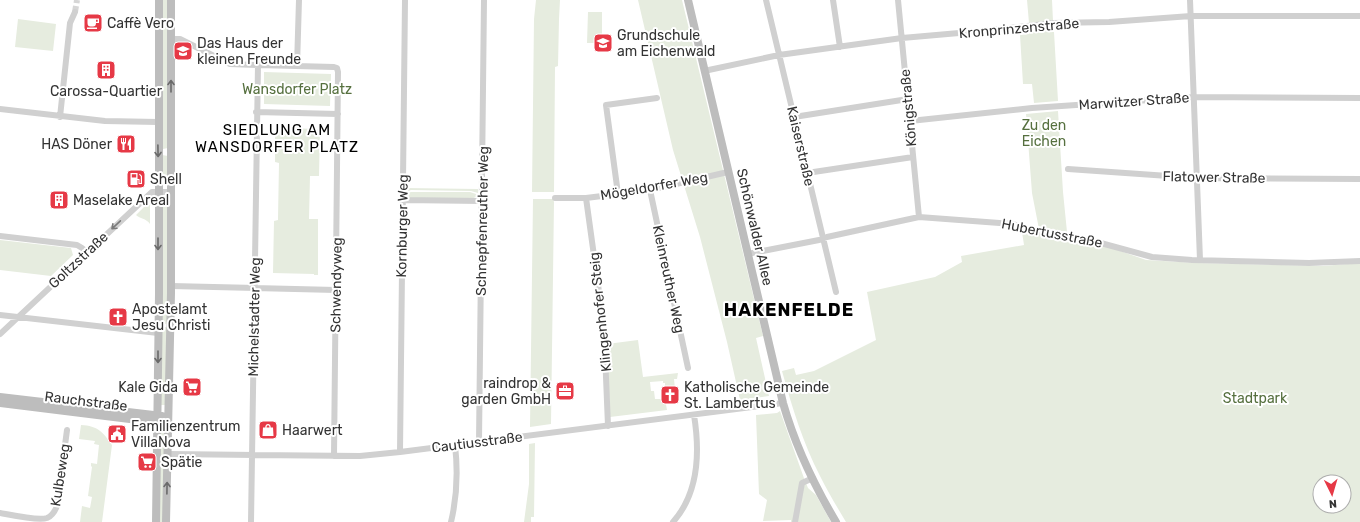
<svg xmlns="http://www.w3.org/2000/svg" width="1360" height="522" font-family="Rubik,sans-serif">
  <rect width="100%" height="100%" fill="#fff"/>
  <path fill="#e6ecdf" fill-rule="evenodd" d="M162,0H168V148L163,149Z
    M536,0H560L559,19L558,66L555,67L554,192H532L534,19Z
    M638,0H682L763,336L756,338L769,396L740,400L727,342L700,237L673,150Z
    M1027,0H1052L1053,21L1029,23Z
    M588,12H602V43H587Z
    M18,19L56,24L53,51L15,47Z
    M1052,27V32H1054L1058,101L1034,103L1032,84H1023L1020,35L1029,34V28Z
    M264,72L331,74L330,106L264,104Z
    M1058,111L1063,192L1067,232L1046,228L1039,229L1032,193L1026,114Z
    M275,128L320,129L319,176H310L309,219H318V275H314V274L273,273L274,221L278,220V218L279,163L275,162Z
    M162,155L168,156L167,184H163Z
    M406,188L478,189V193L471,191L411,190L406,192Z
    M411,192H470L476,194L478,196L471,199L408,198L405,194Z
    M533,199H553L554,202L551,424L530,427Z
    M147,204L150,205V224C146,218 140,219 136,215Z
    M162,205H168L167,324H162Z
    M1022,232L1074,239L1106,246L1146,260L1197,263L1323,266L1360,263V522H846C837,507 828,492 820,476C803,443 792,407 782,371L794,368L796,375L814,371L876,340L867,292L935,277L962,262L961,256L1024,245ZM1320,482H1344V506H1320Z
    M0,240L71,248L73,255L51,276L0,270Z
    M162,327H167L166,405H160Z
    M638,340L643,377L678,373L677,379H674L675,389L665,390V383H663V381L650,382L651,391H654L655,399H665L667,410L610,417L607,344Z
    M780,411L805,481L808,488L816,495L831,522H791V520L763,521L767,500L759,494L756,415L777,413Z
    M81,425C98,426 103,432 112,445L102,522H80L82,506L90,508L92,497L88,496L92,467L91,466V463L97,464L99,445L94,444L95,441L79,439Z
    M160,433H166L164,522H159Z
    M535,443L534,517H531V522H524L529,484V444Z"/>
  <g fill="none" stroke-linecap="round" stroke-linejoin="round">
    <path stroke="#d6d6d6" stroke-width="6" stroke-dasharray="6 3" stroke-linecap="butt" d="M75,12L77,0"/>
    <path stroke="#d0d0d0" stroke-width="6" d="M766,0L836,292
      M833,0L840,47
      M898,0L919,217
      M1190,0L1200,260
      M171,39H180L230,64L258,65
      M297,66L299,0
      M704,71L779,55L902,38L982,31L1053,23L1109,22L1191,16H1360
      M0,109L105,121L158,122
      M256,112L338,114
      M60,117L70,23L75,12
      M794,117L908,99
      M910,121L1032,108L1194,97L1360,98
      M1068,169L1197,178L1360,179
      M807,173L913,157
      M650,190L688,368
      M618,194L606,105L657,98
      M555,198H586L650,190L728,172
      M586,198L604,328L608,426
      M403,200L482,201
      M0,236L77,245L82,248L87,252
      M747,254L819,240L827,237L919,217L1013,224L1028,230L1037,232L1086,239L1152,257L1192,260L1309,263L1360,261
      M171,286L336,290
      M0,315L158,333
      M0,334L152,192H171
      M479,442L484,0
      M400,452L405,0
      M168,454L360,456L400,452L783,403
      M0,513C11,515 38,521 47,518C52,516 55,511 57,506L67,430
      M251,522L258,65L334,67L337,68L338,72L334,456
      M451,522C457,497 458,471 455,445
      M673,522C699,493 700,452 694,415
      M795,522L802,483L813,478"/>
    <path stroke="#bdbdbd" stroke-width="8" d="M688,0L783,403C795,445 814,485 836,522
      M0,397L162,416
      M0,403L162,423
      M156,522L159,294V0
      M166,522L171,293V0"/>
  </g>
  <defs><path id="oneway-shaft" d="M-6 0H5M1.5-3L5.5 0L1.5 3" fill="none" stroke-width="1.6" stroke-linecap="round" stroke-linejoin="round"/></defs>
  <g stroke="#6a6a6a">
    <use href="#oneway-shaft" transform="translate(171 86) rotate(-90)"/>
    <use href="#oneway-shaft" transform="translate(158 151) rotate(89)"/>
    <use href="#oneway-shaft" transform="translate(158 244) rotate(90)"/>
    <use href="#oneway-shaft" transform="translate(158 357) rotate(90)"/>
    <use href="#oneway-shaft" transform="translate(167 488) rotate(-89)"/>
  </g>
  <use stroke="#7a7a7a" href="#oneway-shaft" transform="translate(116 225) rotate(137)"/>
  <defs>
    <symbol id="cafe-square" viewBox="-11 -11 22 22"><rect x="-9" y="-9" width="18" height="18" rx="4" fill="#e63946" stroke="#fff"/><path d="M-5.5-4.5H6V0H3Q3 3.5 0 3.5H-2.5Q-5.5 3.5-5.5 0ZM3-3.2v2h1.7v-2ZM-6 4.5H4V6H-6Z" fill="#fff"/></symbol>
    <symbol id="school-square" viewBox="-11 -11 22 22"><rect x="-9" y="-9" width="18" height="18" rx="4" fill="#e63946" stroke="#fff"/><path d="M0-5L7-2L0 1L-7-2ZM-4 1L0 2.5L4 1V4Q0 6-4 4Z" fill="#fff"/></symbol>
    <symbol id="building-square" viewBox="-11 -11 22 22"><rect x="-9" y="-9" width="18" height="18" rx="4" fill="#e63946" stroke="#fff"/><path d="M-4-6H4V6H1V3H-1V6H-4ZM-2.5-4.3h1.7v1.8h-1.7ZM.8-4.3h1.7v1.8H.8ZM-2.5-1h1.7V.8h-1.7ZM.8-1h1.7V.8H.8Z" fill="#fff"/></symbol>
    <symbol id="restaurant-square" viewBox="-11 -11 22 22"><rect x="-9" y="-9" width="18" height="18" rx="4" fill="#e63946" stroke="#fff"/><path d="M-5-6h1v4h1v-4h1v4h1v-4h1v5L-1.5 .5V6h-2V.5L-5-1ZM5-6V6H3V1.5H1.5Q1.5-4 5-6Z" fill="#fff"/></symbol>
    <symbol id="fuel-square" viewBox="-11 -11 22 22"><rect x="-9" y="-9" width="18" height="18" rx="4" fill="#e63946" stroke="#fff"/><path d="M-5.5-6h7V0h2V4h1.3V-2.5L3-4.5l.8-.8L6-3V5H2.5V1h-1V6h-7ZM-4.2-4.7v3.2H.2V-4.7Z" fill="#fff"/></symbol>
    <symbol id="church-square" viewBox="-11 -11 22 22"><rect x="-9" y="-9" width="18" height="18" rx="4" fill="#e63946" stroke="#fff"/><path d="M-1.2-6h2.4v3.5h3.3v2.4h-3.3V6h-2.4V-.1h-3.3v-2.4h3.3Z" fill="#fff"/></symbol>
    <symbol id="supermarket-square" viewBox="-11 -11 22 22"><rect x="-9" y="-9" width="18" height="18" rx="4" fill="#e63946" stroke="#fff"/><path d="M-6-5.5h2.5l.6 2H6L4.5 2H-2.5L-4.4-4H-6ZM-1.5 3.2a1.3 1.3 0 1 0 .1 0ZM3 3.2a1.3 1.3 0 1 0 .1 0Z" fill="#fff"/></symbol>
    <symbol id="office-square" viewBox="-11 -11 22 22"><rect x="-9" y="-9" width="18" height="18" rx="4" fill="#e63946" stroke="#fff"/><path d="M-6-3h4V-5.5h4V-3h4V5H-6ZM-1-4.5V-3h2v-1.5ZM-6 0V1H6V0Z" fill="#fff"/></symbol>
    <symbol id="shop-square" viewBox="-11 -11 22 22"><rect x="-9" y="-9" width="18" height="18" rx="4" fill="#e63946" stroke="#fff"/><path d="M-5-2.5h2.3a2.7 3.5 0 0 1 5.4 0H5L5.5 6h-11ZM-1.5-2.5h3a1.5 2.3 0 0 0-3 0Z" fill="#fff"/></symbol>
    <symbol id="civic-square" viewBox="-11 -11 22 22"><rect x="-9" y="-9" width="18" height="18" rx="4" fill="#e63946" stroke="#fff"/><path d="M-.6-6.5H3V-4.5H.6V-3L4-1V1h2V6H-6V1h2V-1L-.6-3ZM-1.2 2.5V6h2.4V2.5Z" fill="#fff"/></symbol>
  </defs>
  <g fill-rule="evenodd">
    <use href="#cafe-square" x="82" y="12" width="22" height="22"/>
    <use href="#school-square" x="592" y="32" width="22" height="22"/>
    <use href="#school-square" x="172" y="40" width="22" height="22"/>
    <use href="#building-square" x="95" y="59" width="22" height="22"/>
    <use href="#restaurant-square" x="115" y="133" width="22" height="22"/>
    <use href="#fuel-square" x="125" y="168" width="22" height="22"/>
    <use href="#building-square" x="48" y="189" width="22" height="22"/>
    <use href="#church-square" x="107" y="306" width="22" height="22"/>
    <use href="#supermarket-square" x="181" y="376" width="22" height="22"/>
    <use href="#office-square" x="554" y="380" width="22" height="22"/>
    <use href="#church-square" x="659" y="384" width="22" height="22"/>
    <use href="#shop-square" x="257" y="419" width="22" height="22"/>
    <use href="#civic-square" x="106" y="423" width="22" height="22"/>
    <use href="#supermarket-square" x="136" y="451" width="22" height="22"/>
  </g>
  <g text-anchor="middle" stroke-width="4" stroke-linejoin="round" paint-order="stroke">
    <g font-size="14" fill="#333" stroke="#fff" text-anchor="start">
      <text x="107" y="28">Caffè Vero</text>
      <text x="617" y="40">Grundschule<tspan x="617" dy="16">am Eichenwald</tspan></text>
      <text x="197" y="48">Das Haus der<tspan x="197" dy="16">kleinen Freunde</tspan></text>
      <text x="106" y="96" text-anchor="middle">Carossa-Quartier</text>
      <text x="112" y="149" text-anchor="end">HAS Döner</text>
      <text x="150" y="184">Shell</text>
      <text x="73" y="205">Maselake Areal</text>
      <text x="132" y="314">Apostelamt<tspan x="132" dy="16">Jesu Christi</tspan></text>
      <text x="551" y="388" text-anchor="end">raindrop &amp;<tspan x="551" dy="16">garden GmbH</tspan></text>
      <text x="178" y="392" text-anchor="end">Kale Gida</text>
      <text x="684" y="392">Katholische Gemeinde<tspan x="684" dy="16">St. Lambertus</tspan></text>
      <text x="131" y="431">Familienzentrum<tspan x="131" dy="16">VillaNova</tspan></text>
      <text x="282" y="435">Haarwert</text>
      <text x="161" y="467">Spätie</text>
    </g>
    <g font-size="14" fill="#333" stroke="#fff">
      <text transform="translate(1019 28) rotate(-5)" y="5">Kronprinzenstraße</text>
      <text transform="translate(1134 101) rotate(-4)" y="5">Marwitzer Straße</text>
      <text transform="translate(908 108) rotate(-95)" y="5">Königstraße</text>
      <text transform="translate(801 146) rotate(77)" y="5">Kaiserstraße</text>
      <text transform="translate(1214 177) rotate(1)" y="5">Flatower Straße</text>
      <text transform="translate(654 186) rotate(-10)" y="5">Mögeldorfer Weg</text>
      <text transform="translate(482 221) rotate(-89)" y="5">Schnepfenreuther Weg</text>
      <text transform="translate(402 226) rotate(-89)" y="5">Kornburger Weg</text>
      <text transform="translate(755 227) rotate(77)" y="5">Schönwalder Allee</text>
      <text transform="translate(1052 233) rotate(11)" y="5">Hubertusstraße</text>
      <text transform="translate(78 260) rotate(-43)" y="5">Goltzstraße</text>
      <text transform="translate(669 279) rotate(78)" y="5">Kleinreuther Weg</text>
      <text transform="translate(336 285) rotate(-89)" y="5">Schwendyweg</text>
      <text transform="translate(600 312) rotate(-96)" y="5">Klingenhofer Steig</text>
      <text transform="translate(254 317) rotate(-89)" y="5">Michelstadter Weg</text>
      <text transform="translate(86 401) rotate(7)" y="5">Rauchstraße</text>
      <text transform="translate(477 442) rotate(-7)" y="5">Cautiusstraße</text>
      <text transform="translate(60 475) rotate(-81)" y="5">Kulbeweg</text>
    </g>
    <g font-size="14" fill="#56703f" stroke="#fff">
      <text x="297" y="94">Wansdorfer Platz</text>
      <text x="1044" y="130">Zu den<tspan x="1044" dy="16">Eichen</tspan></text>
      <text x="1255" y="403">Stadtpark</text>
    </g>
    <g font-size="15" letter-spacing="1" fill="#000" stroke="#fff">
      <text x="277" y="135">SIEDLUNG AM<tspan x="277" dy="17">WANSDORFER PLATZ</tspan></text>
    </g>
    <g font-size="18" font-weight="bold" letter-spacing="1" fill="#000" stroke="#fff">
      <text x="789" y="316">HAKENFELDE</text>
    </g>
  </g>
  <g transform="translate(1332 494) rotate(175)"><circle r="19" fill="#ffffff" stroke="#adadad"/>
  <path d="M0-3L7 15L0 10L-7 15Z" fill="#e63946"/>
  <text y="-6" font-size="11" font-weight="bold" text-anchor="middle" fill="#333333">N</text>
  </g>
</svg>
